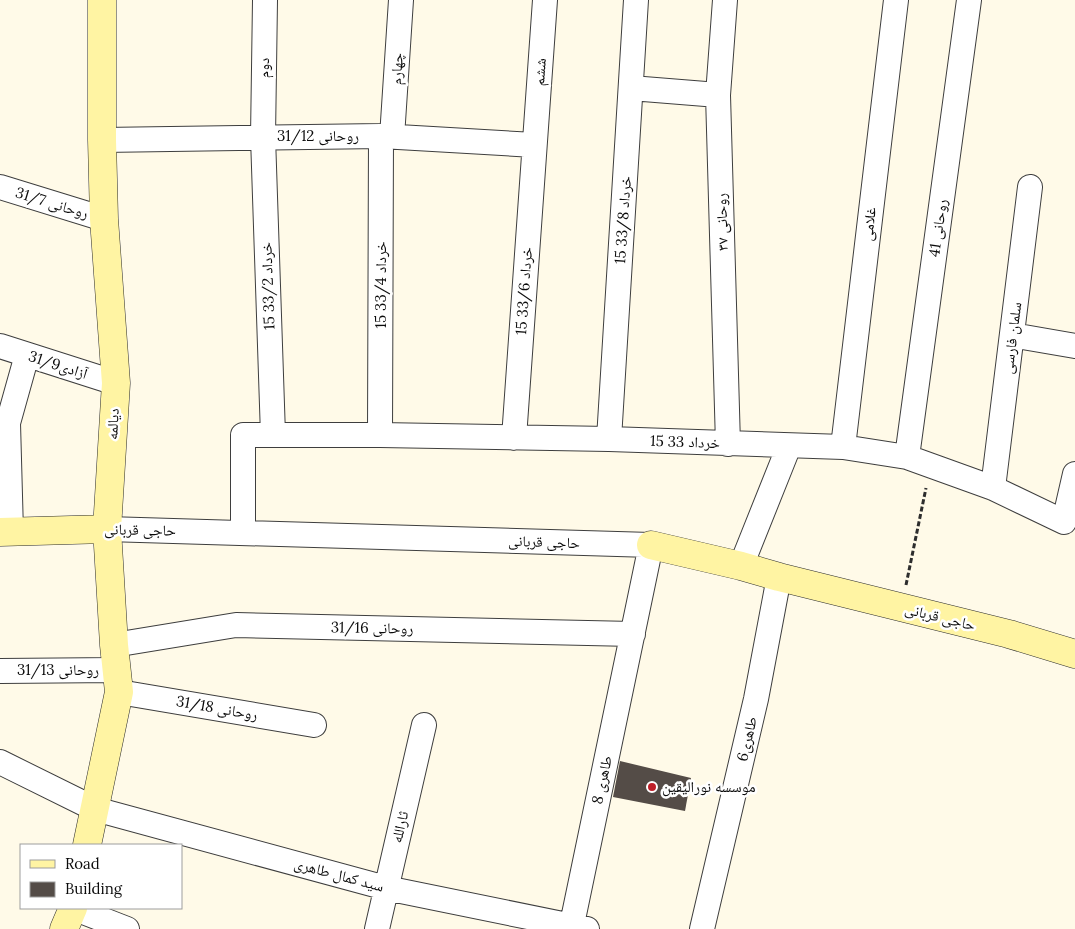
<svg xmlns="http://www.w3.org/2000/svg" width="1075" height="929" font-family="Lora,'Noto Naskh Arabic',serif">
  <rect width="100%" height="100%" fill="#fffae8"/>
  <path fill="#544c47" d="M620,761L691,778L685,811L613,797Z"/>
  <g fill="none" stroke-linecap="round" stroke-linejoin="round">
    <defs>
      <path id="street" d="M265,0L263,137L273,435
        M725,0L718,95L728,444
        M631,88L718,95
        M392,137L401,0
        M102,140L381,136L534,145
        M0,187L104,219
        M1012,335L1075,346
        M0,346L116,383
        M380,435L381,136
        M514,438L545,0
        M609,439L636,0
        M843,447L896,0
        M907,457L969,0
        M993,488L1030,187
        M107,529L651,545L571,929
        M11,532L8,423L27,355
        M243,532V435H380L609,439L843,447L907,457L993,488L1064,522L1075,474
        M741,566L789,446
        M114,645L236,625L633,634
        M0,671L116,670
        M119,692L314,725
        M0,762L95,809L386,888L587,929
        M73,908L127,929
        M377,929L424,725
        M702,929L756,699L779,577"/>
      <path id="secondary" d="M0,532L107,529
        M651,545L741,566L779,577L1009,634L1075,654
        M87,845L119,692L114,645L107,529L116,383L104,219L102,140V0
        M64,929L73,908"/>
    </defs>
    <use href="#street" stroke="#3e3e3e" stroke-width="26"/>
    <use href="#secondary" stroke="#2d2d2d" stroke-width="29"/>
    <path stroke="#2d2d2d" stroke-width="3" stroke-dasharray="5 2.5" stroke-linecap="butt" d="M906,585L926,488"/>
    <use href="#street" stroke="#fff" stroke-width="24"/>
    <use href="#secondary" stroke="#fff4a3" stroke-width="28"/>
  </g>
  <circle fill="#be1f28" stroke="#fff" stroke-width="2" cx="652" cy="787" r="5"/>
  <g text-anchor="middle" stroke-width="5" stroke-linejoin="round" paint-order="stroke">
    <g font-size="15" fill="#0b0b0b" stroke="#fff">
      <text transform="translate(264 68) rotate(-89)" y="5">دوم</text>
      <text transform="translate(397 69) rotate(-87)" y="5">چهارم</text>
      <text transform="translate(540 72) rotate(-86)" y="5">ششم</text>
      <text x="318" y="141">روحانی 31/12</text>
      <text transform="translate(52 203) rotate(17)" y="5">روحانی 31/7</text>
      <text transform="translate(623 220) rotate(-86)" y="5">15 خرداد 33/8</text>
      <text transform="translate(722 222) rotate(-92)" y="5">روحانی ۳۷</text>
      <text transform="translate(869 224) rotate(-83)" y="5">غلامی</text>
      <text transform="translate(938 228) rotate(-82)" y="5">روحانی 41</text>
      <text transform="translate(381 285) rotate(-90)" y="5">15 خرداد 33/4</text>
      <text transform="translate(268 286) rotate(-92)" y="5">15 خرداد 33/2</text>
      <text transform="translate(524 291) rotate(-86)" y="5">15 خرداد 33/6</text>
      <text transform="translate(1012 338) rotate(-83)" y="5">سلمان فارسی</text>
      <text transform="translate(58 365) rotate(18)" y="5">آزادی31/9</text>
      <text transform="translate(113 424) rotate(-87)" y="5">دیالمه</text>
      <text transform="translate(685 442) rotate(2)" y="5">15 خرداد 33</text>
      <text transform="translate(140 530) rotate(1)" y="5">حاجی قربانی</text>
      <text transform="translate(544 542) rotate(2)" y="5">حاجی قربانی</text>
      <text transform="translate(940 617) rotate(14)" y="5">حاجی قربانی</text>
      <text transform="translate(372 628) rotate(1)" y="5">روحانی 31/16</text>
      <text x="58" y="675">روحانی 31/13</text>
      <text transform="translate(217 708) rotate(10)" y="5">روحانی 31/18</text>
      <text transform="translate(747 739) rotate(-77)" y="5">طاهری6</text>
      <text transform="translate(602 780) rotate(-78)" y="5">طاهری 8</text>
      <text transform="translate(400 827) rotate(-77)" y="5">ثارالله</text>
      <text transform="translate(339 875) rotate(15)" y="5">سید کمال طاهری</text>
    </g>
    <g font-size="15" fill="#0b0b0b" stroke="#fff" text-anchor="start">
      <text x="662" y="792">موسسه نورالیقین</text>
    </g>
  </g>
  <rect x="20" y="844" width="162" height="65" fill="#ffffff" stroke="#9d9d9d"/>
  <rect x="30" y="860" width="25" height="8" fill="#fff4a3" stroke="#9d9d9d"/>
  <text x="65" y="869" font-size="15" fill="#0b0b0b">Road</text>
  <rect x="30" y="882" width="25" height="15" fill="#544c47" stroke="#9d9d9d"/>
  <text x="65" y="894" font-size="15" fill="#0b0b0b">Building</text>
</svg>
